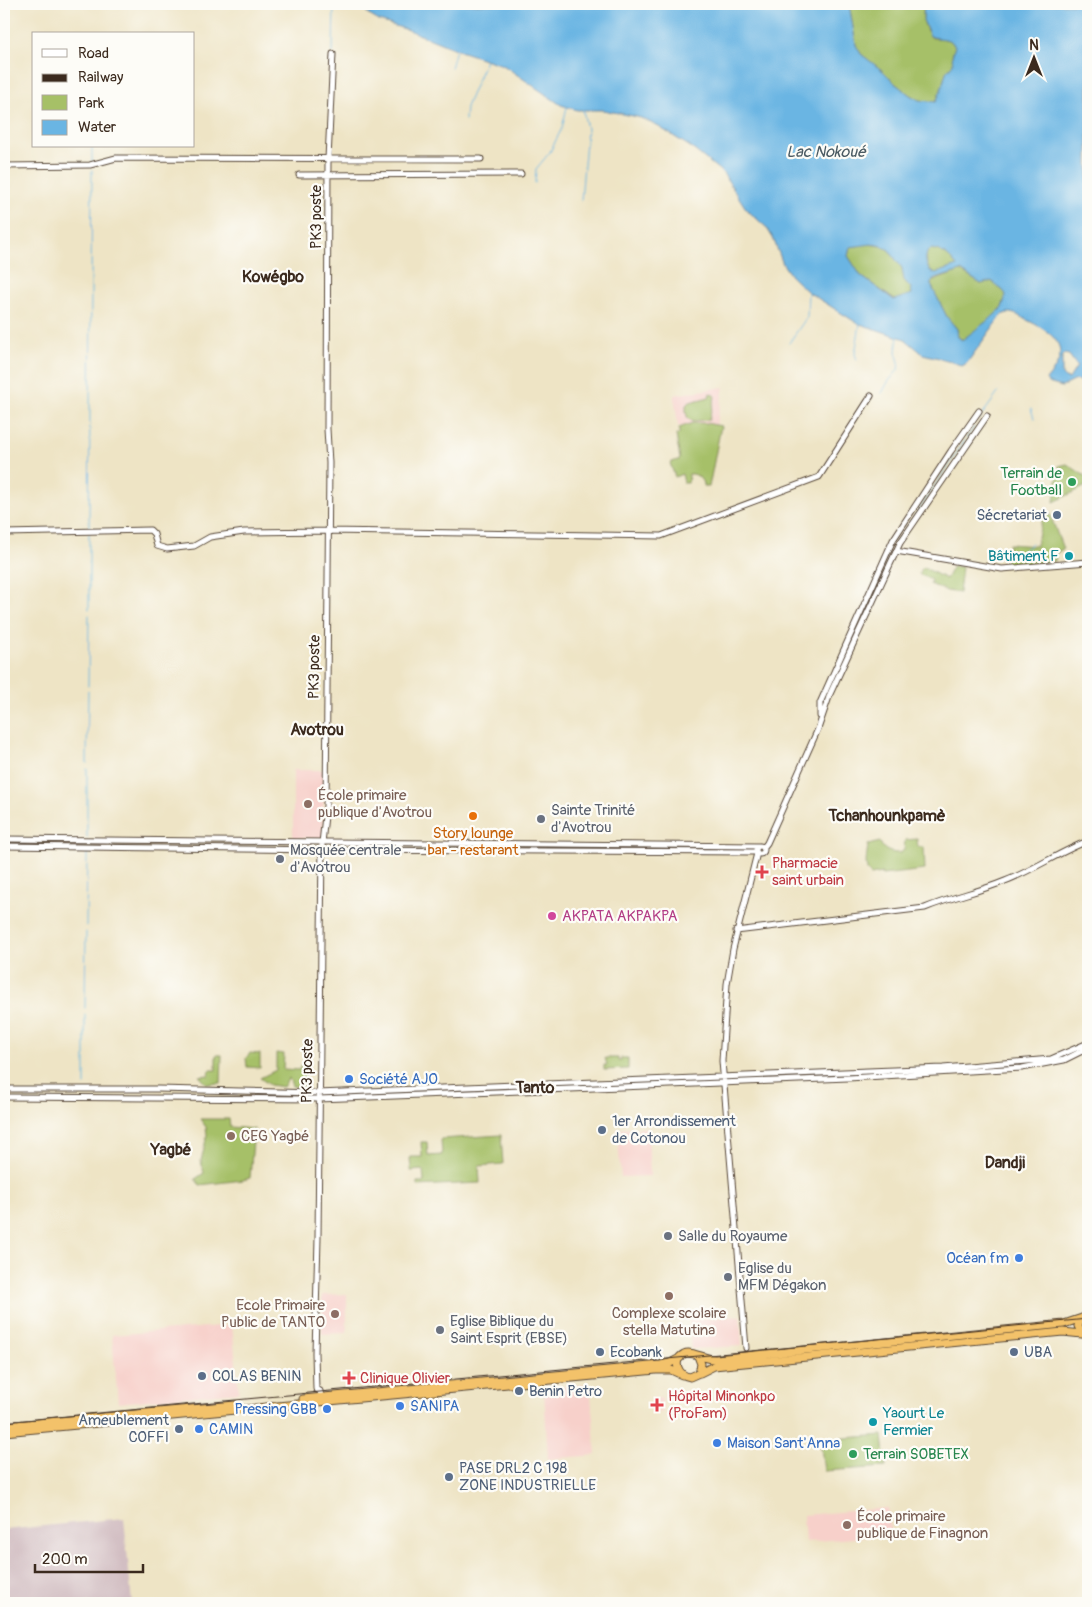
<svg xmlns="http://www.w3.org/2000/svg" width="1092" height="1607" font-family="Pangolin,sans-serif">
  <rect width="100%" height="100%" fill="#fdfcf7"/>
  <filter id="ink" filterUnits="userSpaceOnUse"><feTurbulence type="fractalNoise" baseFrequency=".02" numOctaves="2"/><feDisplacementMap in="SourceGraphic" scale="10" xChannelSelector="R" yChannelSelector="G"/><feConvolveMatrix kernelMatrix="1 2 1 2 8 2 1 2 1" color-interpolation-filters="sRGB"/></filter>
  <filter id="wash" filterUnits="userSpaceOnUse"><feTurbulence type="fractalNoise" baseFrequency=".0096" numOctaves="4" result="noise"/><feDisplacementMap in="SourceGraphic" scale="20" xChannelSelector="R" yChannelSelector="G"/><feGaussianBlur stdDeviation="1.12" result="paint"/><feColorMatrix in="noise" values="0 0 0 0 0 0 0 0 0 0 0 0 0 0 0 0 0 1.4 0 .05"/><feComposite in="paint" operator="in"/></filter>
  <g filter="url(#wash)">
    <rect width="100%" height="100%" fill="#eee4c5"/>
    <path fill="#f7d0ca" d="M724,387L716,426H678L674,395Z
      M293,770H324L323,838H293Z
      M648,1128L650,1176L621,1177L617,1129Z
      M347,1294V1333L322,1334V1295Z
      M740,1316L742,1346L691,1349L689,1320Z
      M232,1325L239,1392L118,1403L112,1335Z
      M590,1384L596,1455L548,1459L544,1389Z
      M662,1398L663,1412L653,1413L652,1399Z
      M1081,1453H1088V1488L1083,1489Z
      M888,1508L891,1535L805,1542L803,1515Z"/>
    <path fill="#d2bec2" d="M124,1518L132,1603H4V1530Z"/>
    <path fill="#a6c067" stroke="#707542" d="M849,4H924C922,16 923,28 932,38C941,38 951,38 955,46L952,56L953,64L946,72L941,90L936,102L919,100L910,95L897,85L883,71L861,54L856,45Z
      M867,244L882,246L889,250L902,268L904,280L911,288L912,294L895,300L861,276L848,256L850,247Z
      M931,249C943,250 950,257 957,266L936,273L931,272L927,265L926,254Z
      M960,271L981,284L992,281C996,287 1003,288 1006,295C1005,299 1004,304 1002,307C994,321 975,327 964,340L958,337L957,329L947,317L931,285V282Z
      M710,393L713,394L715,397L709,420L694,421L688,419L686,413V405L690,402L709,397Z
      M692,423H706L721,426L709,487H705C701,479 698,473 689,474L688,483H684L682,474L675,477L670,463L680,459L676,435L679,434V428Z
      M1067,464L1088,478V485L1054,502L1059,466Z
      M1050,514L1063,549L1055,554V561L1005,565L1009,544L1036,546L1043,515Z
      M953,566L962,567L959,593L947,591L930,584L931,580L919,574L923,567L946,579Z
      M917,839L918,847H924L925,870L882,875V873L871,875C863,870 867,855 868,845L880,842C883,851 891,853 900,853L904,850L905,840Z
      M250,1053L260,1054V1068L247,1067L246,1058Z
      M276,1053L284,1054L283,1069L299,1070L301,1065H305L304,1080L302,1087L292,1086L289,1078L283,1087L270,1085L260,1078L276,1070Z
      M216,1055H222L221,1083L207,1084L199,1076L209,1075L210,1070H216Z
      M605,1058H618V1061H621V1058H628V1069L604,1070V1065H607Z
      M200,1119H229L230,1127L254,1129L250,1178L243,1180L200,1185L195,1179L204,1173L201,1161L207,1135L206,1127Z
      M501,1135L503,1164L479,1166L480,1183L417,1186V1182H424L423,1170L411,1171L410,1157H422L421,1142H427L428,1156L442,1155L441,1139Z
      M883,1435L886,1467L824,1471L820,1440Z"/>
    <path fill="#6ab5e3" stroke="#527080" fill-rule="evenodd" d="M361,4H849L856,45L861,54L883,71L897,85L910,95L919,100L936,102L941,90L946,72L953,64L952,56L955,46C949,36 939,40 930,36L923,20L924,4H1088V388L1084,387L1080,381L1076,380L1062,387L1048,383L1046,380C1072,351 1059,336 1029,321C1023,318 1014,312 1007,313C1004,314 1002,315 1000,317L967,363L962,366L951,361L923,354L905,339L857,323L808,292L791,276L783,264L773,238L766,227L747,210L723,173L689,146L659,127L641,118L633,116L603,110H577L561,105L503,65L463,52L408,30L379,21L369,15ZM872,244L882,246L889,250L899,264L902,268L904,280L911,288L912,294L894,300L861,276L848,256L850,247ZM931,249C943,250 950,257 957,266L936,273L931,272C926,267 924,258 928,251ZM961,271L981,284L992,281C996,287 1003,288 1006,295L1002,308L991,318L962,340L958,337L957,329L947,317L931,285V282L935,279ZM1064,354L1069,355L1077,366L1069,379L1065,378L1062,375V358Z"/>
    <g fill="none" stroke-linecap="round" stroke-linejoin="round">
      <path stroke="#6ab5e3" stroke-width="1" d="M333,53L334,4
        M451,68L456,49
        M465,120L466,107L486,60
        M92,162V146
        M535,183L536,169L550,152L562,128L567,107
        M581,201L587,129L583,110
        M789,343L807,317L808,292
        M857,360L855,354L860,324
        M882,393L888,382L898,370L899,362L896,352L898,336
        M1031,409L1034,418
        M979,419L998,393
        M89,529L92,170
        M1020,554L1032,543
        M89,609V533
        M862,620L898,541L974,427
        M88,686L89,615
        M823,704L826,698
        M87,763L88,691
        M87,837V769
        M86,926L87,852
        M85,1008L86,932
        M85,1085V1015"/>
    </g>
  </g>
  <g filter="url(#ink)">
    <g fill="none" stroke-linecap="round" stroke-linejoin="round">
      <defs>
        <path id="minor" d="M4,166L90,165L116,158L481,159
          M299,175L521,174
          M4,533L150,530L154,534L157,546L167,549L194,546L210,537L244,532L328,531L661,536L819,477L871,396
          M896,551L1002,569L1088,562
          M820,716V703L893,540L951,451L979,411
          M4,839L759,846
          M756 850a4 4 0 1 1 8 0a4 4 0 1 1-8 0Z
          M4,846L322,850L756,852
          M763,848L767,843L818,729L830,694L900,543L987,416
          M736,931L925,908C951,897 979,892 1005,881C1034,870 1059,852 1088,841
          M4,1089H158L318,1093L943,1068L1051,1059L1088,1043
          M4,1097L319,1099L848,1078L1022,1068L1064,1060L1088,1048
          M746,1348L722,1061L727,984L733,949L757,853
          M321,1397L320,1391L316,1389L315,1353L318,1238L322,843L326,807L329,463L327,429L328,159L333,54"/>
        <path id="highway" d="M1088,1315L1082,1318L1078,1326L1082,1334L1088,1335
          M698,1356L701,1364L699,1373L690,1377C679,1376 671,1361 684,1354C692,1350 705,1360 716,1359L1064,1324L1082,1318
          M700,1373L714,1366L1063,1332L1082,1334
          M303,1399L661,1365L670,1363L680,1358
          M4,1426L235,1405
          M4,1432L656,1370H671L682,1375"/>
      </defs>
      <use href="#minor" stroke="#564637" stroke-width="7"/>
      <use href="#highway" stroke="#564637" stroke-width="9"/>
      <use href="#minor" stroke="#fff" stroke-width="5"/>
      <use href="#highway" stroke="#f3c26a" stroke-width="7"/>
      <path stroke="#3b2a1e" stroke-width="1" d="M4,1422L1088,1319"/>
    </g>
  </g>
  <g fill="#2e9e5b" stroke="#fdfcf7" stroke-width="2">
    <circle cx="1072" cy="482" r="5"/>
    <circle cx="853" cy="1454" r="5"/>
  </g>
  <g fill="#5c6f8a" stroke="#fdfcf7" stroke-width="2">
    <circle cx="1057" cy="515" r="5"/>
    <circle cx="602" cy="1130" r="5"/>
    <circle cx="600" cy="1352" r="5"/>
    <circle cx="1014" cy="1352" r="5"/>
    <circle cx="202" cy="1376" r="5"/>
    <circle cx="519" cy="1391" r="5"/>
    <circle cx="179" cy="1429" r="5"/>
    <circle cx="449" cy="1477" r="5"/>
  </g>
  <g fill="#0f9aa8" stroke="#fdfcf7" stroke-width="2">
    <circle cx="1069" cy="556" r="5"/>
    <circle cx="873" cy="1422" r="5"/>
  </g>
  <g fill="#8d6e63" stroke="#fdfcf7" stroke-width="2">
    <circle cx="308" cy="804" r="5"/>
    <circle cx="231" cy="1136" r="5"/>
    <circle cx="669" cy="1296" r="5"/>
    <circle cx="335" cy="1314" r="5"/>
    <circle cx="847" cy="1525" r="5"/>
  </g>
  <circle fill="#e8710a" stroke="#fdfcf7" stroke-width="2" cx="473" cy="816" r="5"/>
  <g fill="#6b7280" stroke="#fdfcf7" stroke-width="2">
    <circle cx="541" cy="819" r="5"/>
    <circle cx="280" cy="859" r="5"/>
    <circle cx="668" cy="1236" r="5"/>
    <circle cx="728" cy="1277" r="5"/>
    <circle cx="440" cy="1330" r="5"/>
  </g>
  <g fill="#e0444e" stroke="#fdfcf7" stroke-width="2">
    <path d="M759.5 864.5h5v5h5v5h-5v5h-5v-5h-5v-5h5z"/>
    <path d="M346.5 1370.5h5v5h5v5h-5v5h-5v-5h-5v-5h5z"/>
    <path d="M654.5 1397.5h5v5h5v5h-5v5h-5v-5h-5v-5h5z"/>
  </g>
  <circle fill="#d1479c" stroke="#fdfcf7" stroke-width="2" cx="552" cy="916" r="5"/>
  <g fill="#3f7fe0" stroke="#fdfcf7" stroke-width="2">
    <circle cx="349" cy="1079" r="5"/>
    <circle cx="1019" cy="1258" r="5"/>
    <circle cx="400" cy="1406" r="5"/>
    <circle cx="327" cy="1409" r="5"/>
    <circle cx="199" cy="1429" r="5"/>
    <circle cx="717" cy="1443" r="5"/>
  </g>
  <g text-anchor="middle" stroke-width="4.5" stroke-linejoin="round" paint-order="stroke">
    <g font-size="15" fill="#3b2a1e" stroke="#fdfcf7">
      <text transform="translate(316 217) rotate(-90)" y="5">PK3 poste</text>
      <text transform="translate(314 667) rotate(-89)" y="5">PK3 poste</text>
      <text transform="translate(307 1071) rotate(-89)" y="5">PK3 poste</text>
    </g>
    <g font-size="15" fill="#27864d" stroke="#fdfcf7" text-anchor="end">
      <text x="1062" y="478">Terrain de<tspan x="1062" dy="17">Football</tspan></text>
      <text x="863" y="1459" text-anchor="start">Terrain SOBETEX</text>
    </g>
    <g font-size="15" fill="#4e5e75" stroke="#fdfcf7" text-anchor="start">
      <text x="1047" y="520" text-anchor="end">Sécretariat</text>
      <text x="612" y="1126">1er Arrondissement<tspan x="612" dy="17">de Cotonou</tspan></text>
      <text x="610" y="1357">Ecobank</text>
      <text x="1024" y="1357">UBA</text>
      <text x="212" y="1381">COLAS BENIN</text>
      <text x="529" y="1396">Benin Petro</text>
      <text x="169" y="1425" text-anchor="end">Ameublement<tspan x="169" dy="17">COFFI</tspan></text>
      <text x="459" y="1473">PASE DRL2 C 198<tspan x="459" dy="17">ZONE INDUSTRIELLE</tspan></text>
    </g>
    <g font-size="15" fill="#0d838f" stroke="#fdfcf7" text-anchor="end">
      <text x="1059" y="561">Bâtiment F</text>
      <text x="883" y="1418" text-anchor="start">Yaourt Le<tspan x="883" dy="17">Fermier</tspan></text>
    </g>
    <g font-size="15" fill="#785e54" stroke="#fdfcf7" text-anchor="start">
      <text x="318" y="800">École primaire<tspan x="318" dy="17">publique d'Avotrou</tspan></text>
      <text x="241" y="1141">CEG Yagbé</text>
      <text x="325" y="1310" text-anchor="end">Ecole Primaire<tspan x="325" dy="17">Public de TANTO</tspan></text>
      <text x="669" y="1318" text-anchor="middle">Complexe scolaire<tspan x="669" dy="17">stella Matutina</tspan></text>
      <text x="857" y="1521">École primaire<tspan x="857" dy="17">publique de Finagnon</tspan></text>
    </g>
    <g font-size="15" fill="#5b616d" stroke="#fdfcf7" text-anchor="start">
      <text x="551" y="815">Sainte Trinité<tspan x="551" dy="17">d'Avotrou</tspan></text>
      <text x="290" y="855">Mosquée centrale<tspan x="290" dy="17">d'Avotrou</tspan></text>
      <text x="678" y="1241">Salle du Royaume</text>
      <text x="738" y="1273">Eglise du<tspan x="738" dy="17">MFM Dégakon</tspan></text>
      <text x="450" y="1326">Eglise Biblique du<tspan x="450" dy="17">Saint Esprit (EBSE)</tspan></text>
    </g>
    <g font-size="15" fill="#c56008" stroke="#fdfcf7">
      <text x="473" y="838">Story lounge<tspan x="473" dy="17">bar - restarant</tspan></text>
    </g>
    <g font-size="15" fill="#be3a42" stroke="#fdfcf7" text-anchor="start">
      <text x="772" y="868">Pharmacie<tspan x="772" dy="17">saint urbain</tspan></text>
      <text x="360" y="1383">Clinique Olivier</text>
      <text x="668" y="1401">Hôpital Minonkpo<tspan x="668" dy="17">(ProFam)</tspan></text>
    </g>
    <g font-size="15" fill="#b23c85" stroke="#fdfcf7" text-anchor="start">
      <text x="562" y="921">AKPATA AKPAKPA</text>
    </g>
    <g font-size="15" fill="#366cbe" stroke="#fdfcf7" text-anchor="start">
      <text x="359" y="1084">Société AJO</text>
      <text x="1009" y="1263" text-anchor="end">Océan fm</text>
      <text x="410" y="1411">SANIPA</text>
      <text x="317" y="1414" text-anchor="end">Pressing GBB</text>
      <text x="209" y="1434">CAMIN</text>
      <text x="727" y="1448">Maison Sant'Anna</text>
    </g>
    <g font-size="16" font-style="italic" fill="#4b5b63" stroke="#fdfcf7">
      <text x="826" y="157">Lac Nokoué</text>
    </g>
    <g font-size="16" font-weight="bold" fill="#3b2a1e" stroke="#fdfcf7">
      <text x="273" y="282">Kowégbo</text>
      <text x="317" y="735">Avotrou</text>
      <text x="887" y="821">Tchanhounkpamè</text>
      <text x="535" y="1093">Tanto</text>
      <text x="171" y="1155">Yagbé</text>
      <text x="1005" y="1168">Dandji</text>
    </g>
  </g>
  <rect width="1092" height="1607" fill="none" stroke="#fdfcf7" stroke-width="20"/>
  <rect x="32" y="32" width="162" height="115" fill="#fdfcf7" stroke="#afa8a0"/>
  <rect x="42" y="49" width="25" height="8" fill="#ffffff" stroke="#afa8a0"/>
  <text x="78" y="58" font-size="15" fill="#3b2a1e">Road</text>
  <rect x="42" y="74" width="25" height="8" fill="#3b2a1e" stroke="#afa8a0"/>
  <text x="78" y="82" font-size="15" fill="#3b2a1e">Railway</text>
  <rect x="42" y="95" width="25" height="15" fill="#a6c067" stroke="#afa8a0"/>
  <text x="78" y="108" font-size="15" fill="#3b2a1e">Park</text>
  <rect x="42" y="120" width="25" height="15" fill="#6ab5e3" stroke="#afa8a0"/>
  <text x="78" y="132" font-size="15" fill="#3b2a1e">Water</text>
  <g transform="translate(1034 58)" stroke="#fdfcf7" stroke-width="4" paint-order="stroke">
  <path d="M0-4L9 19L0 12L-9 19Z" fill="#3b2a1e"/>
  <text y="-8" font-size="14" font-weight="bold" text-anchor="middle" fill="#3b2a1e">N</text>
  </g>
  <path d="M35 1564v8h108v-8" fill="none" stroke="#3b2a1e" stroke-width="2.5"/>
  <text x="42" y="1564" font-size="15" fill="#3b2a1e" stroke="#fdfcf7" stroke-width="4" paint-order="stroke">200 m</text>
</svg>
